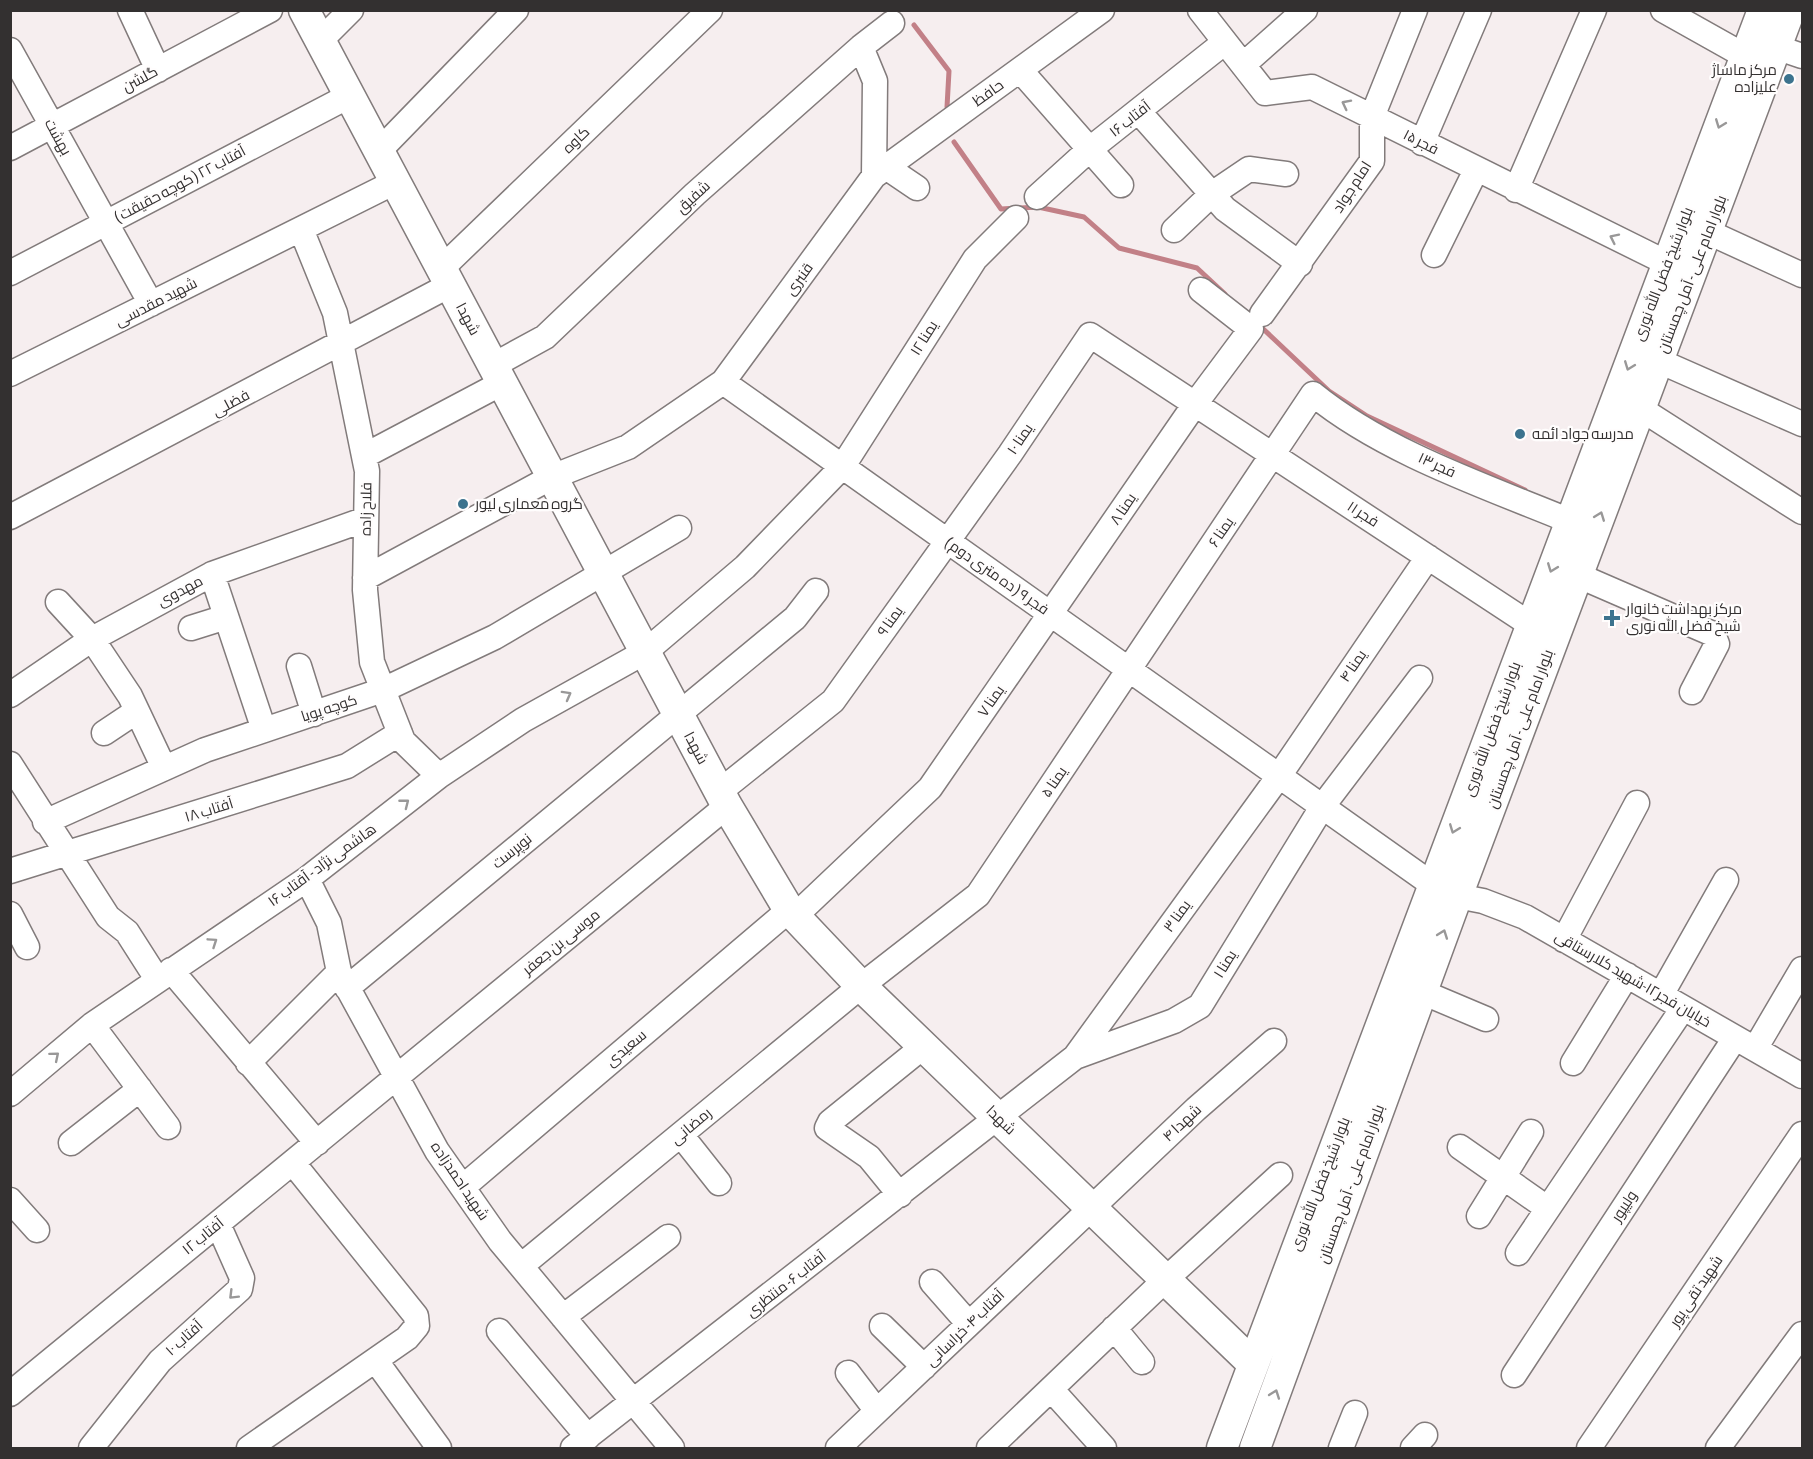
<svg xmlns="http://www.w3.org/2000/svg" width="1813" height="1459" font-family="'Asap Condensed',Cairo,sans-serif">
  <rect width="100%" height="100%" fill="#f6eeef"/>
  <g fill="none" stroke-linecap="round" stroke-linejoin="round">
    <path stroke="#c28087" stroke-width="5" d="M914,25L949,71L947,107
      M954,142L1001,209L1038,207L1084,217L1119,248L1197,268L1225,294
      M1258,324L1329,391L1367,416L1525,490"/>
    <defs>
      <path id="minor" d="M130,10L158,70
        M1200,10L1265,93L1312,87L1667,263
        M1663,10L1745,56
        M320,41L351,10
        M861,47L875,81L874,176
        M1776,47L1802,56
        M10,50L151,304
        M1243,65L1305,10
        M1020,70L1121,185
        M1139,112L1225,209L1300,264
        M1422,143L1479,10
        M10,148L270,10
        M379,151L516,10
        M886,167L917,188
        M1516,190L1594,10
        M1037,197L1090,149L1225,42
        M301,229L335,313L367,471L365,590L372,662L403,741L439,776
        M1174,230L1212,194L1249,169L1286,174
        M1708,232L1802,275
        M1434,255L1476,170
        M441,269L710,10
        M10,273L349,96
        M1262,314L1372,161V117L1415,10
        M1659,361L1802,424
        M492,366L545,337L695,194L861,47L892,23
        M10,374L395,182
        M723,382L1433,885
        M1641,409L1802,512
        M364,456L502,383
        M10,517L450,285
        M212,574L264,730
        M1577,575L1713,634L1717,644L1692,692
        M365,578L552,477L628,447L723,382L874,176L1102,10
        M58,602L92,639L130,696L164,768
        M191,628L226,617
        M299,666L314,714
        M10,695L92,639L212,574L366,519
        M104,733L137,711
        M10,764L108,917L127,932L157,979
        M719,792L833,701L1010,454L1090,335L1531,625
        M45,822L205,750L383,690L495,637L679,528
        M10,871L347,766L400,733
        M307,879L329,923L339,972L437,1151L500,1241L672,1448
        M1457,896L1483,901L1525,917L1802,1076
        M10,914L27,947
        M795,916L930,788L1195,404L1251,329L1201,290
        M1564,940L1637,803
        M171,970L317,1143
        M347,988L795,618L816,591
        M1422,992L1486,1019
        M1661,995L1726,880
        M92,1025L168,1127
        M1755,1049L1802,969
        M1075,1057L1174,1021L1200,1006L1322,807L1420,678
        M248,1063L339,972
        M1573,1063L1627,975
        M10,1094L92,1025L307,879L439,776L523,720L645,652L745,567L843,466L975,259L1016,218
        M681,1135L719,1183
        M71,1143L140,1089
        M1460,1147L1547,1208
        M463,1187L789,910
        M900,1195L869,1157L827,1128L830,1122L924,1046
        M10,1200L37,1230
        M1479,1216L1531,1132
        M1518,1253L1683,1008
        M521,1266L861,986L978,895L1313,394C1384,452 1485,486 1570,521
        M932,1282L969,1324
        M563,1317L668,1237
        M882,1326L924,1367
        M1114,1328L1142,1362
        M499,1331L588,1437
        M376,1361L439,1448
        M848,1373L877,1411
        M1514,1375L1735,1038
        M1051,1389L1104,1448
        M10,1394L727,806
        M91,1448L160,1361L240,1289L242,1278L218,1224
        M249,1448L407,1338L417,1326L416,1316L293,1163
        M573,1448L1075,1057L1279,776L1428,557
        M838,1448L1196,1109L1274,1041
        M989,1448L1166,1279L1280,1175
        M1341,1448L1355,1413
        M1413,1448L1425,1435
        M1589,1448L1802,1134
        M1718,1448L1802,1334"/>
      <path id="major" d="M304,10L727,806L789,910L861,986L1252,1363
        M1222,1448L1763,10
        M1255,1448L1457,896L1790,10"/>
    </defs>
    <use href="#minor" stroke="#827b7b" stroke-width="27"/>
    <use href="#major" stroke="#827b7b" stroke-width="33"/>
    <use href="#minor" stroke="#fff" stroke-width="24"/>
    <use href="#major" stroke="#fff" stroke-width="30"/>
  </g>
  <defs><path id="oneway-chevron" d="M-2-3.5L2.5 0L-2 3.5" fill="none" stroke-width="1.6" stroke-linecap="round" stroke-linejoin="round" transform="scale(1.5)"/></defs>
  <g stroke="#999898">
    <use href="#oneway-chevron" transform="translate(1346 104) rotate(-153)"/>
    <use href="#oneway-chevron" transform="translate(1720 124) rotate(111)"/>
    <use href="#oneway-chevron" transform="translate(1614 238) rotate(-154)"/>
    <use href="#oneway-chevron" transform="translate(1629 366) rotate(111)"/>
    <use href="#oneway-chevron" transform="translate(1600 516) rotate(-69)"/>
    <use href="#oneway-chevron" transform="translate(1552 568) rotate(111)"/>
    <use href="#oneway-chevron" transform="translate(567 695) rotate(-29)"/>
    <use href="#oneway-chevron" transform="translate(405 803) rotate(-38)"/>
    <use href="#oneway-chevron" transform="translate(1454 829) rotate(111)"/>
    <use href="#oneway-chevron" transform="translate(1443 934) rotate(-70)"/>
    <use href="#oneway-chevron" transform="translate(213 942) rotate(-34)"/>
    <use href="#oneway-chevron" transform="translate(55 1056) rotate(-40)"/>
    <use href="#oneway-chevron" transform="translate(233 1295) rotate(135)"/>
    <use href="#oneway-chevron" transform="translate(1275 1394) rotate(-70)"/>
  </g>
  <g fill="#3c738e" stroke="#fffdfd" stroke-width="2">
    <circle cx="1789" cy="79" r="6"/>
    <circle cx="1520" cy="434" r="6"/>
    <circle cx="463" cy="504" r="6"/>
    <path d="M1609 609h6v6h6v6h-6v6h-6v-6h-6v-6h6z"/>
  </g>
  <g text-anchor="middle" stroke-width="4.5" stroke-linejoin="round" paint-order="stroke">
    <g font-size="15" fill="#333030" stroke="#fffdfd" text-anchor="start">
      <text x="1777" y="75" text-anchor="end">مرکز ماساژ<tspan x="1777" dy="17">علیزاده</tspan></text>
      <text x="1532" y="439">مدرسه جواد ائمه</text>
      <text x="475" y="509">گروه معماری لیور</text>
      <text x="1626" y="614">مرکز بهداشت خانوار<tspan x="1626" dy="17">شیخ فضل الله نوری</tspan></text>
    </g>
    <g font-size="15" fill="#333030" stroke="#fffdfd">
      <text transform="translate(140 79) rotate(-28)" y="5">گلشن</text>
      <text transform="translate(988 93) rotate(-36)" y="5">حافظ</text>
      <text transform="translate(1130 119) rotate(-38)" y="5">آفتاب ۱۶</text>
      <text transform="translate(58 137) rotate(61)" y="5">بهشت</text>
      <text transform="translate(576 140) rotate(-44)" y="5">کاوه</text>
      <text transform="translate(1421 142) rotate(27)" y="5">فجر ۱۵</text>
      <text transform="translate(180 184) rotate(-28)" y="5">آفتاب ۲۲ ( کوچه حقیقت )</text>
      <text transform="translate(1352 187) rotate(-57)" y="5">امام جواد</text>
      <text transform="translate(693 197) rotate(-43)" y="5">شفیق</text>
      <text transform="translate(1663 274) rotate(-69)" y="5">بلوار شیخ فضل الله نوری</text>
      <text transform="translate(1692 274) rotate(-69)" y="5">بلوار امام علی - آمل چمستان</text>
      <text transform="translate(799 279) rotate(-54)" y="5">قنبری</text>
      <text transform="translate(156 302) rotate(-27)" y="5">شهید مقدسی</text>
      <text transform="translate(468 319) rotate(62)" y="5">شهدا</text>
      <text transform="translate(924 338) rotate(-58)" y="5">یمنا ۱۲</text>
      <text transform="translate(231 403) rotate(-28)" y="5">فضلی</text>
      <text transform="translate(1020 439) rotate(-56)" y="5">یمنا ۱۰</text>
      <text transform="translate(1437 465) rotate(25)" y="5">فجر ۱۳</text>
      <text transform="translate(366 509) rotate(-89)" y="5">فلاح زاده</text>
      <text transform="translate(1123 509) rotate(-56)" y="5">یمنا ۸</text>
      <text transform="translate(1363 514) rotate(33)" y="5">فجر ۱۱</text>
      <text transform="translate(1221 532) rotate(-56)" y="5">یمنا ۶</text>
      <text transform="translate(997 576) rotate(35)" y="5">فجر ۹ ( ده متری دوم )</text>
      <text transform="translate(180 591) rotate(-28)" y="5">مهدوی</text>
      <text transform="translate(890 621) rotate(-55)" y="5">یمنا ۹</text>
      <text transform="translate(1353 666) rotate(-56)" y="5">یمنا ۴</text>
      <text transform="translate(991 701) rotate(-55)" y="5">یمنا ۷</text>
      <text transform="translate(329 708) rotate(-18)" y="5">کوچه پویا</text>
      <text transform="translate(1492 729) rotate(-70)" y="5">بلوار شیخ فضل الله نوری</text>
      <text transform="translate(1520 729) rotate(-70)" y="5">بلوار امام علی - آمل چمستان</text>
      <text transform="translate(696 748) rotate(62)" y="5">شهدا</text>
      <text transform="translate(1054 782) rotate(-56)" y="5">یمنا ۵</text>
      <text transform="translate(209 810) rotate(-17)" y="5">آفتاب ۱۸</text>
      <text transform="translate(512 851) rotate(-39)" y="5">نوپرست</text>
      <text transform="translate(322 865) rotate(-36)" y="5">هاشمی نژاد - آقتاب ۱۶</text>
      <text transform="translate(1177 916) rotate(-54)" y="5">یمنا ۳</text>
      <text transform="translate(561 942) rotate(-39)" y="5">موسی بن جعفر</text>
      <text transform="translate(1225 964) rotate(-58)" y="5">یمنا ۱</text>
      <text transform="translate(1633 979) rotate(30)" y="5">خيابان فجر۱۲-شهيد كلارستاقی</text>
      <text transform="translate(626 1048) rotate(-40)" y="5">سعیدی</text>
      <text transform="translate(1001 1120) rotate(44)" y="5">شهدا</text>
      <text transform="translate(1182 1123) rotate(-43)" y="5">شهدا ۴</text>
      <text transform="translate(691 1126) rotate(-40)" y="5">رمضانی</text>
      <text transform="translate(460 1181) rotate(56)" y="5">شهید احمدزاده</text>
      <text transform="translate(1320 1184) rotate(-69)" y="5">بلوار شیخ فضل الله نوری</text>
      <text transform="translate(1351 1184) rotate(-70)" y="5">بلوار امام علی - آمل چمستان</text>
      <text transform="translate(1624 1206) rotate(-57)" y="5">ولیپور</text>
      <text transform="translate(203 1236) rotate(-39)" y="5">آفتاب ۱۲</text>
      <text transform="translate(786 1284) rotate(-38)" y="5">آفتاب ۶- منتظری</text>
      <text transform="translate(1696 1291) rotate(-56)" y="5">شهید تقی پور</text>
      <text transform="translate(965 1328) rotate(-44)" y="5">آفتاب ۴- خراسانی</text>
      <text transform="translate(184 1338) rotate(-42)" y="5">آفتاب ۱۰</text>
    </g>
  </g>
  <rect width="1813" height="1459" fill="none" stroke="#333030" stroke-width="24"/>
</svg>
